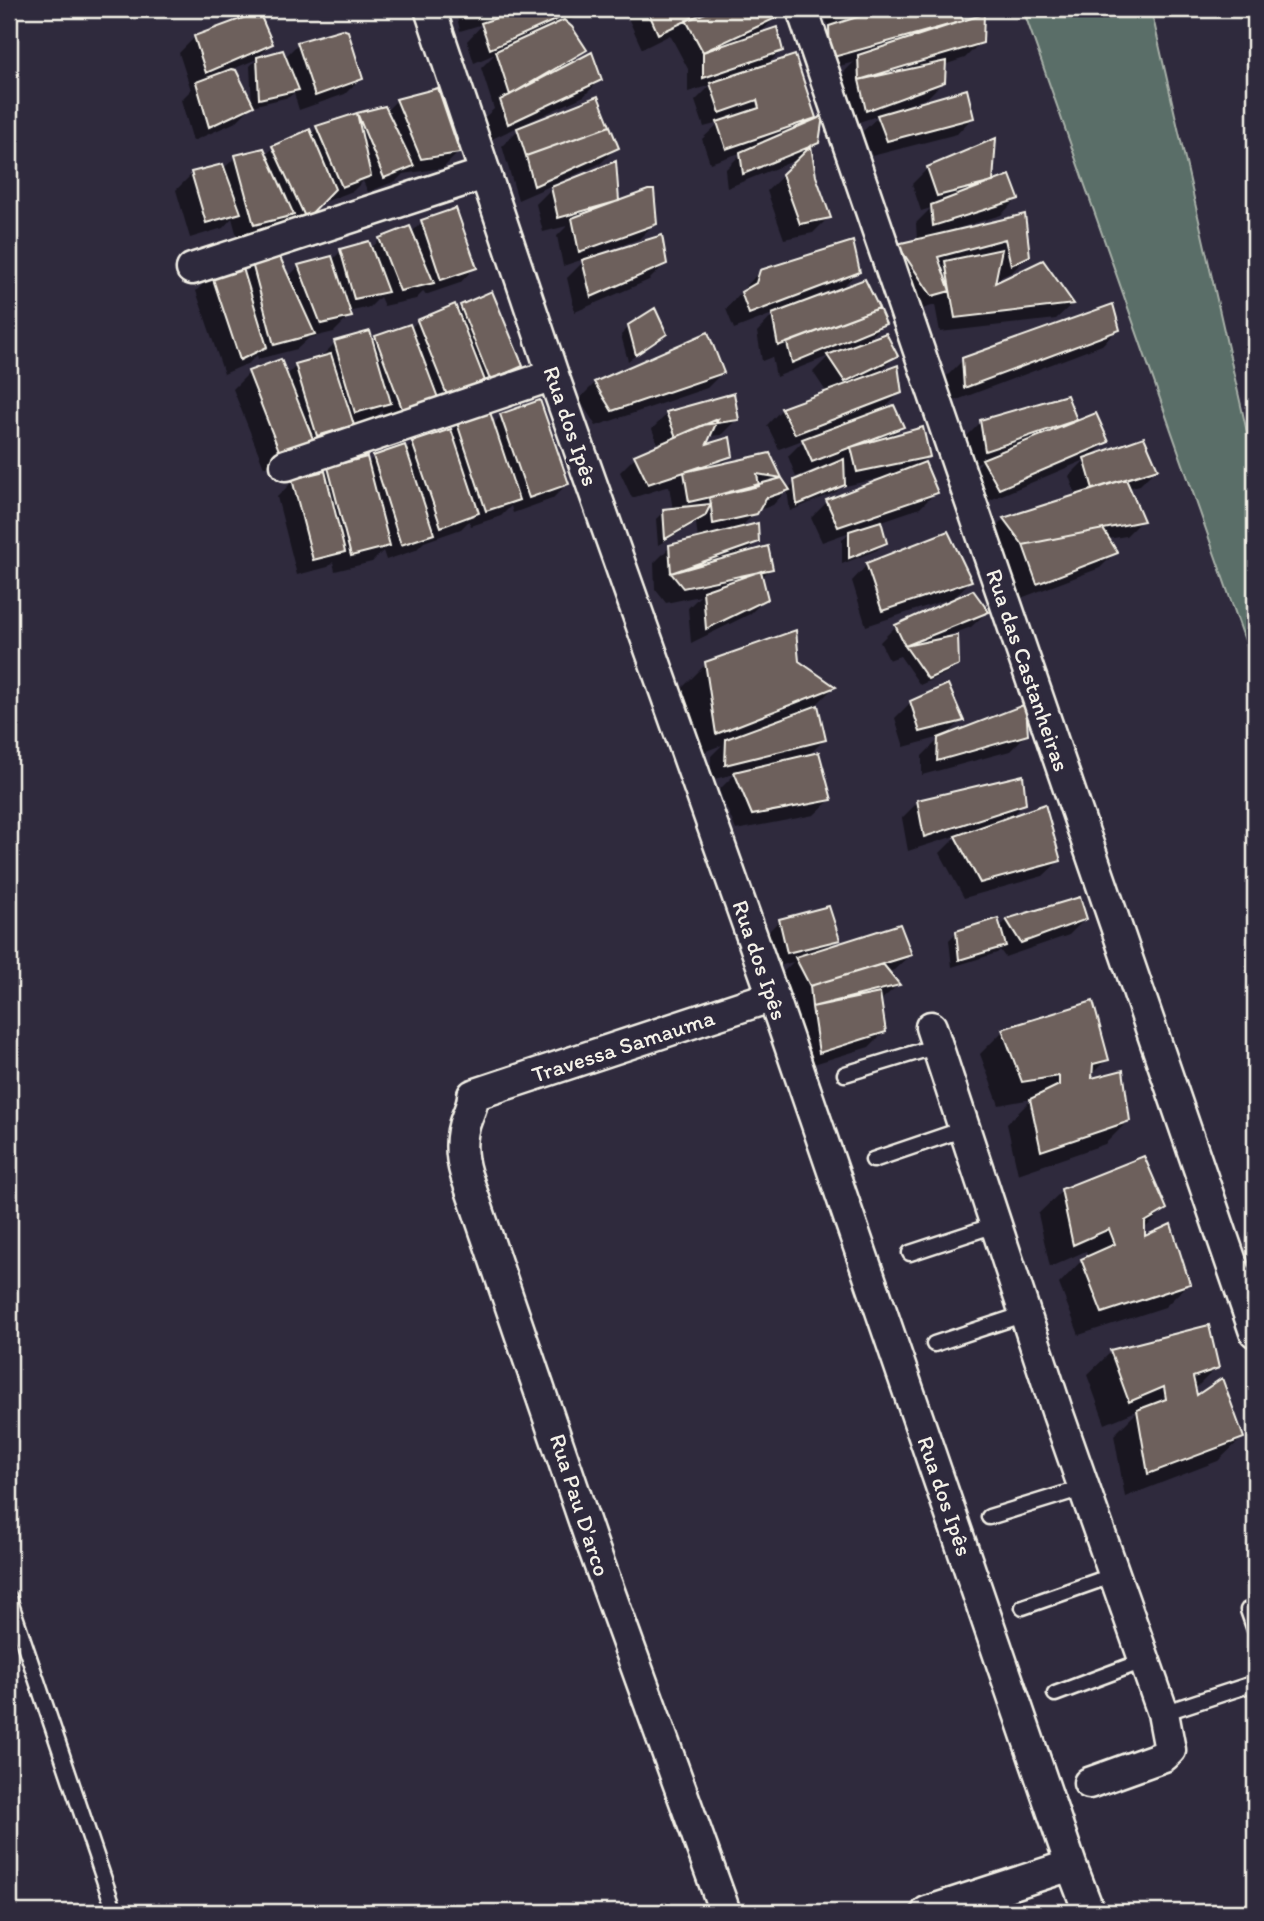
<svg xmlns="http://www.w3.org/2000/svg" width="1264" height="1921" font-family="Itim,sans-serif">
  <rect width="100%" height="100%" fill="#2f2a3d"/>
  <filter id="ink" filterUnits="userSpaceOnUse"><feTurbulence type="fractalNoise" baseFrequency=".0143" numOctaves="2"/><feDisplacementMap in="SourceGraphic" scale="14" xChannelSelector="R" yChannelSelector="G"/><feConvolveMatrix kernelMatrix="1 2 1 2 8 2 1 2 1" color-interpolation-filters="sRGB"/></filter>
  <g filter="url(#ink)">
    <path fill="#5a6e67" stroke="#a7b0a8" stroke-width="2" d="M1023,9H1151L1247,432L1255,459V669Z"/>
    <path fill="#0007" d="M460,9H589L584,14L565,23L585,49L569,65L600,80L584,96L492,139L485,117L494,109L481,68L495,54L474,63L467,41L483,24L460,31L456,12Z
      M624,9H774L776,17L758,35L781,51L765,67L814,118L807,125L818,142L810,150L814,176L829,217L813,233L784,239L767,191L801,158L727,188L725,170L743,152L710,163L702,139L719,123L704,127L695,101L711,85L688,92V69L670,35L642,49Z
      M822,9H958L961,23L981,42L965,58L944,65L943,82L927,98L907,105L908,108L972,118L957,134L872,156L862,132L880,115L850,125L844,97L843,73L854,62L815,73L814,44L832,25L828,26Z
      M195,37L271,44L256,59L282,52L284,58L298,44L361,78L345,94L299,110L294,93L289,97L252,106L250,66L257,59L228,71L252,106L236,122L193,141L181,100L191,90L179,53Z
      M397,100L458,153L443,168L403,174L396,181L368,192L363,181L353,191L327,201L325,197L290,232L285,222L276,230L238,240L232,218L223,228L190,238L176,190L192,174L223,169L236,157L265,156L273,148L310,135L317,128L384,108L386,111Z
      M520,128L617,147L601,163L557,183L558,186L615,163L618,203L655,223L639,239L595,255L597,258L665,264L649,280L575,312L567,278L587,258L563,266L557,236L567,226L543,232L536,204L557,183L518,200L502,146Z
      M994,140L991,184L1017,199L1001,215L949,231L950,234L1023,216L1028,256L1012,272L994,280L993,286L1072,304L1056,319L940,332L935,305L916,311L898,246L917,241L916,223L931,208L921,211L912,184L928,168Z
      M422,222L475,267L460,283L425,295L424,291L416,299L384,306L380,297L370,307L348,312L350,316L334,332L309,338L297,349L258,359L257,355L249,363L224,374L196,291L212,275H243L253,265L288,277L299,266L332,260L341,251L370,249L380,240L411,233Z
      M760,271L858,272L838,291L864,281L883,324L864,343L896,356L876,375L900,393L882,411L902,427L892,437L928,456L918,467L936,492L920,508L879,522L885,542L877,550L842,564V540L850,532L822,542L811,518L827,502L882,480L881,478L841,487L836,492L790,511L787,490L773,505L757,511L739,529L757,541L746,553L771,568L761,578L766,598L750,614L691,643L688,608L700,596L666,603L655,589L654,563L670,547L698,540L696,523L658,545L656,519L664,511L673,510L669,486L632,498L620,472L635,457L659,447L652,429L667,414L737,419L721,435L709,436L704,447L732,455L722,465L769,455L788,489L795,482L826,469L825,466L796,477L788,456L805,439L779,449L767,425L782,409L827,393L813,372L829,356L776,377L772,357L762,361L757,332L775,313L734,329L726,309Z
      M461,306L521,366L505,381L387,426L382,411L373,419L352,425L336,441L264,467L233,389L249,373L286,376L296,366L319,359L335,343L372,342L376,338L410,329L418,321L456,311Z
      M629,327L665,333L628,361L621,335Z
      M1118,329L1102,345L949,403L947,376L963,360Z
      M707,335L722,373L707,388L596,426L579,399L595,383Z
      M1066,397L1076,423L1107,441L1090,458L1156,469L1140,485L1128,488L1142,520L1126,536L1108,539L1116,552L1100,568L1021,598L1008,561L988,535L1004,519L1076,496L1069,476L1085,460L983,503L968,476L982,461L970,465L965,438L981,422Z
      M539,403L567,484L552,499L513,513L511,506L501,516L471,526L469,521L461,529L424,542L416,550L386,560L383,551L372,562L335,571L333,562L328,567L297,575L277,497L293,481L325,473L329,469L367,464L374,457L405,451L413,443L450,432L458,424H493L501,416Z
      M867,565L970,581L955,597L866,626L852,581Z
      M987,612L971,627L945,637L957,664L949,672L920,685L900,656L889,660L880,642L896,626Z
      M797,662L833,688L816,705L824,740L807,757L830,800L814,815L736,830L719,790L735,774L710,780L711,756L722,745L693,756L682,688L706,664Z
      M911,702L962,720L945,737L1026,735L1010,751L922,775V756L941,737L904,747L895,718Z
      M918,802L1025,803L1009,819L1059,861L1043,876L964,898L940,853L958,835L908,851L902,818Z
      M1085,919L1069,935L1005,957L1000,950L997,953L952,967L949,940L957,932L999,928L1007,920Z
      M780,920L838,939L828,949L910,955L894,970L888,972L898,985L880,1001L885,1031L869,1047L804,1067L795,1002L781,974L793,962L771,968L764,936Z
      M1003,1031L1107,1059L1090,1076L1128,1121L1105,1144L1018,1174L1007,1124L1032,1099L999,1105L980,1054Z
      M1062,1191L1165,1209L1143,1230L1144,1239L1188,1284L1165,1307L1079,1335L1059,1284L1082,1260L1088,1258L1086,1251L1050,1267L1038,1214Z
      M1111,1352L1217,1367L1194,1390L1196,1398L1242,1438L1218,1461L1125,1497L1114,1435L1139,1410L1105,1424L1087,1375Z"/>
    <path fill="#6d605c" stroke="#f4f1e8" stroke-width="2" d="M474,9H502L475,16Z
      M524,9H580L490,49L481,23Z
      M647,9H712L658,34Z
      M717,9H775L778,17L703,52L686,20Z
      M882,9H960L963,21L830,58L829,26Z
      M259,12L273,44L206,73L194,36Z
      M984,14L983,43L859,80L858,55Z
      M564,20L572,27L587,50L510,95L496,51Z
      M777,27L783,51L703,78V52Z
      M342,29L348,31L363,79L315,96L297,42Z
      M283,50L299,90L259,99L257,57Z
      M592,52L602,80L508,124L500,100Z
      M795,55L816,118L726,149L717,122L759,108L757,100L720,113L710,83Z
      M946,61L945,82L866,111L859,80Z
      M231,69L236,70L254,106L209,127L196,82Z
      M438,88L460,153L421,159L396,99Z
      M967,89L974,118L887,141L877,115Z
      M598,96L610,126L526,156L517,128Z
      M385,106L414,166L384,178L357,113Z
      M357,113L371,176L342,187L316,126Z
      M823,116L819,143L743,174L740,152Z
      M610,126L619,148L534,186L526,156Z
      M310,129L335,189L306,219L272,146Z
      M996,138L993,182L937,196L927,167Z
      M811,146L816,176L831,218L800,224L782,174Z
      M264,148L294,215L254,225L235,155Z
      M616,161L619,201L558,218L551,187Z
      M223,164L241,213L206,223L191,172Z
      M1010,175L1019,199L933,226L931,205Z
      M648,190H654L657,224L579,252L572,218Z
      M456,208L477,268L441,280L421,220Z
      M1025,214L1030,256L1011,265L1005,239L938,257L950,291L932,296L897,244Z
      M410,226L434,283L400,291L379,238Z
      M662,235L667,264L591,297L582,260Z
      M369,241L388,292L354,299L340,249Z
      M853,241L860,272L749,314L741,292L756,283L760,270Z
      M1002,249L995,283L1043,260L1074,304L955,318L945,261Z
      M279,255L315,334L274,345L252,263Z
      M332,256L352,317L321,324L298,265Z
      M242,265L267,347L240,360L211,273Z
      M865,279L879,308L778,346L772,314Z
      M492,291L523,366L490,380L460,305Z
      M455,304L485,381L447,395L417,320Z
      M1113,304L1120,330L964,388L962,358Z
      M655,308L667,334L636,355L628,325Z
      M879,308L886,324L792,363L787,343Z
      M410,324L438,398L403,411L375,336Z
      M370,331L391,403L355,413L334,341Z
      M708,332L724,373L612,411L594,382Z
      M886,333L898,356L845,382L827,355Z
      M331,354L354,425L317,436L295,364Z
      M281,359L313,439L280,453L248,371Z
      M898,365L902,393L795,434L781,408Z
      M734,393L739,420L703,425L676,437L666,412Z
      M1067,395L1077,420L985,451L980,420Z
      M540,400L569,484L529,498L500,414Z
      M894,405L904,427L812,462L802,439Z
      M490,412L519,500L486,511L457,423Z
      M1096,413L1109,442L999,489L982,459Z
      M718,419L707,444L730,437L733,456L648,484L634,455Z
      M923,427L930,457L857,472L851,447Z
      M451,429L479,513L441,527L412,442Z
      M1144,437L1158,469L1093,489L1084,458Z
      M405,445L434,534L401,545L373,456Z
      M770,453L782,478L757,474L759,486L689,502L684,472Z
      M367,457L390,546L351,556L328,467Z
      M844,459L845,485L797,505L794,480Z
      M925,462L938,493L838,527L826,500Z
      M325,471L345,552L313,560L292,479Z
      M782,478L790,490L766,498L757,514L713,524L710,497Z
      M1126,479L1144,521L1023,545L1003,518Z
      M711,504L705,516L665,539L663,509Z
      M881,521L887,543L849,558V531Z
      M758,523L759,542L671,573L669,545Z
      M1103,529L1118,553L1037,584L1023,545Z
      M948,531L972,581L882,611L866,563Z
      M768,546L773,569L683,588L671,573Z
      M761,571L768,599L706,629L703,591Z
      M973,590L989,612L905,646L895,625Z
      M796,630L799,661L836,687L716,734L705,662Z
      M958,635L959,665L928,679L905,646Z
      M948,684L964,721L920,732L910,701Z
      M1026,704L1028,735L937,761L938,738Z
      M818,705L826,740L725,765L726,739Z
      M819,752L832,800L752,815L734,772Z
      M1023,775L1026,804L924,837L917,800Z
      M1045,804L1061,861L980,883L955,836Z
      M1080,897L1087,919L1021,943L1006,919Z
      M829,906L840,940L787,953L779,919Z
      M998,918L1006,946L959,960L956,931Z
      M900,924L912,955L810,986L795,957Z
      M883,964L900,985L812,1007L810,986Z
      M880,993L886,1032L819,1053L812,1007Z
      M1093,1001L1109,1060L1093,1064L1092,1078L1123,1070L1130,1121L1041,1151L1030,1099L1059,1085V1076L1022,1082L1002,1029Z
      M1144,1156L1167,1209L1145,1222V1236L1171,1224L1190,1284L1102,1313L1081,1259L1115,1244L1109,1229L1073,1245L1061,1189Z
      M1209,1325L1219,1368L1193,1377L1197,1395L1222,1378L1244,1438L1148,1474L1137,1410L1166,1399L1164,1387L1129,1402L1110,1350Z"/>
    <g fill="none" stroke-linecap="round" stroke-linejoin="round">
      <defs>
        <path id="service" d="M845,1074L937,1046
          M873,1160L964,1129
          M910,1253L995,1225
          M934,1344L1025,1314
          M989,1517L1083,1488
          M9,1598L115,1912
          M1023,1607L1114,1575
          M1248,1610L1255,1630
          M1055,1694L1143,1661
          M1163,1713L1255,1683"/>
        <path id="minor" d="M430,9L553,375L773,996L1071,1865L1089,1912
          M802,9L1255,1332
          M192,269L484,174
          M286,465L553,375
          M931,1027L1058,1414L1163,1713L1170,1750L1164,1756L1089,1783
          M725,1912L592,1544L466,1175C460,1155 459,1137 467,1117C470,1109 473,1104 473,1095L773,996
          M927,1912L1071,1865"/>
      </defs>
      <use href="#service" stroke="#f4f1e8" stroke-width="19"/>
      <use href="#minor" stroke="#f4f1e8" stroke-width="35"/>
      <use href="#service" stroke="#2f2a3d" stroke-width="14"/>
      <use href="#minor" stroke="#2f2a3d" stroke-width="30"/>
    </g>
  </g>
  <g text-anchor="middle" stroke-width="7" stroke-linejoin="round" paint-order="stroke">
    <g font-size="23" fill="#f4f1e8" stroke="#2f2a3d">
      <text transform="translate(571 426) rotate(71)" y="8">Rua dos Ipês</text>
      <text transform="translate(1028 670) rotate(71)" y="8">Rua das Castanheiras</text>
      <text transform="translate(760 960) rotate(71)" y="8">Rua dos Ipês</text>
      <text transform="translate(623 1046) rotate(-18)" y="8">Travessa Samauma</text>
      <text transform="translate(945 1496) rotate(71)" y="8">Rua dos Ipês</text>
      <text transform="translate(580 1505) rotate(72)" y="8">Rua Pau D'arco</text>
    </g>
  </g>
  <rect width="1264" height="1921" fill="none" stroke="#2f2a3d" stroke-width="35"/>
  <rect x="18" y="18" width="1229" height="1886" fill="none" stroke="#f4f1e8" stroke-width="2.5" filter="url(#ink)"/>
</svg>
